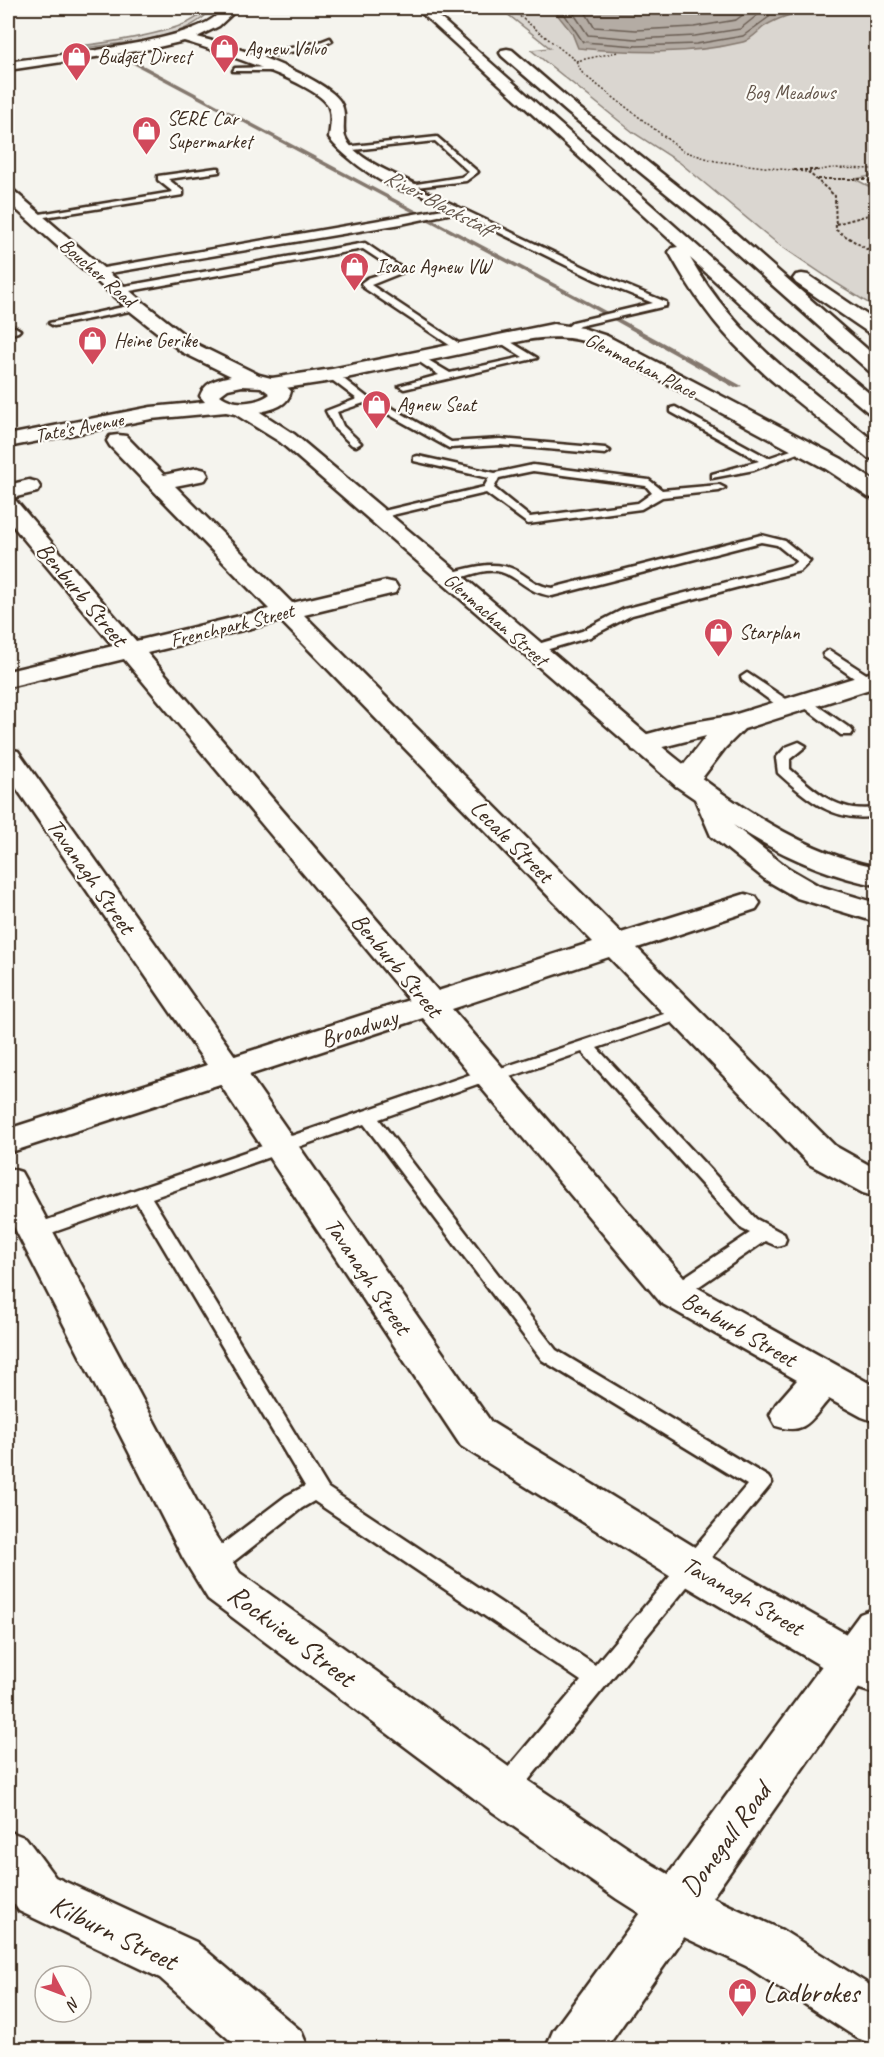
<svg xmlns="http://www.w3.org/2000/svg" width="884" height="2057" font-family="Caveat,sans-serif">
  <rect width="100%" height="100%" fill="#f5f4ee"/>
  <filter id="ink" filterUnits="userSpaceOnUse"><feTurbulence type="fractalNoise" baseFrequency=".0167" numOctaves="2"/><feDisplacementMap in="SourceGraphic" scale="12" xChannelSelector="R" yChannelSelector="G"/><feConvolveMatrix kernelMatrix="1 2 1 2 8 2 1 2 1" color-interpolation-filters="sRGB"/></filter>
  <g filter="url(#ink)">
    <path fill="#dad6d0" stroke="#8a8077" stroke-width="1.5" d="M204,8H209L206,15C176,42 124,42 85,48L81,46C104,43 199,31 204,8Z
      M508,8H876V175L855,179L876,190V308L836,283L778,244L679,162L634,133L531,50L550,48L501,9Z"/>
    <path fill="#b4aca4" stroke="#84786e" stroke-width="1.5" d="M563,8H763L780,12L805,8L812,9C796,13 779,17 765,26C758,31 751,40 743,42C690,55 632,53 578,48L572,33L556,13Z"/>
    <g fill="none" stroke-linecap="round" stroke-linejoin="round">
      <path stroke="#6b5e54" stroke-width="1.5" d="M566,8L565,15L583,42L637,46L696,44L743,36L769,17L768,8
        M574,8V14L588,35L636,39L695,36L740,29L760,13L761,8
        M583,8L594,27L636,30L694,27L736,20L752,8"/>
      <path fill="#84786e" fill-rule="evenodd" d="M118,54H122L589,302L742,386L735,388L585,304L118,56Z"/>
      <defs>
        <path id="lane" d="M330,38L332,41L322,46L247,60L244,58L320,42Z
          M235,68L272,67L275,69L272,71H233Z
          M437,137L478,172L466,181L416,187L603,276L666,302V306L579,326L571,333H565V329L573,322L653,303L596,280L457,212L401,224L98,275L94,272L98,269L449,208L404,186L461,177L469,172L435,141L344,151L340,149L344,147Z
          M216,168H219V172L168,179L183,191V195L32,219L28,216L173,192L158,180V176Z
          M365,243L406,271L371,285L463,346V350H457L364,288L361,283L368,278L395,270L363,249L119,293L114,290L119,287Z
          M137,304L142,307L140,309L54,326L49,323Z
          M15,327L20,330L18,332L8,335V329Z
          M501,336L537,358L404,389L399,386L439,375L415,359V355L418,354L450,373L523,357L498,341L496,339Z
          M328,373H336L368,398L387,405L451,442L500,439L605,448L610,451L605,454L500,445L449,448L379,409L364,403L337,412L343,426L361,443L356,446L352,445L335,429L326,411L357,399L328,377Z
          M675,407L768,458L803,446L808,449L754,470L712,478V474L759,461L671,412V408Z
          M418,456L495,473L533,465L649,480L662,490L719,485L725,488L719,491L662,497L641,509L528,524L486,493L375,519L371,518V514L484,487L489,478L414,461V457ZM533,471L646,486L652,493L638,503L530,517L494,488L499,478Z
          M761,535L785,541L810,561L800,571L632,615L590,637L532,654L526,650L528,647L582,631L624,609L792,565L797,561L777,545L761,542L552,596C525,592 521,578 501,572C485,567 466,577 450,581L444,577L446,574C470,568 495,558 519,572C530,579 538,586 552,588Z
          M829,650L874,679L876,682L874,685H864L824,657L823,654Z
          M747,673L792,703L794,706L792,709H782L742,680L741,677Z
          M805,697L851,729L853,732L851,735H841L800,704L798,701L800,698Z
          M799,742L806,746L790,759V769C818,793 837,813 876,808V816C835,824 807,799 778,773L776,758L786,747Z
          M682,1008L688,1009L690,1013L688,1017L597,1048L756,1219L784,1234L786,1239L784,1244L777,1246L765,1241L682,1298L675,1300L668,1298L665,1293L668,1288L750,1233L742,1229L582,1052L498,1081H486L379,1119L556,1350L768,1477L772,1483L513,1799L504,1802L495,1799L492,1791L495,1783L581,1681L314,1501L302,1508L219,1573L211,1575L203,1573L200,1566L203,1559L286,1496L305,1486L137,1203L34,1239L27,1237L25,1232L27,1227L483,1070H495ZM364,1124L542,1360L747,1485L595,1665L328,1488L152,1198Z"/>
        <path id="street" d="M222,8H234L233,13L219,26L197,37C231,45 319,74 339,100C349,114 340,128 346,139C356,160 399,176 419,186L421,189L419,192C396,198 342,156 329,138C330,128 333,115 328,105C314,82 219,52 191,43L184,41L150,49L8,70V62C45,56 210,42 222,8Z
          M553,324L582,328L607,336L842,459L876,482V499L868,497L826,469L593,344C570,336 550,336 526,340L332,381L272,390L265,388L262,384L265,380L272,378L332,369Z
          M118,435L126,436L164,475L197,468L205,470L208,475L205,480L175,486L292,603L386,581L395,583L398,588L395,593L304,615L621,933L745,894L756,897L760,903L756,909L637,948L835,1146L876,1169V1197L863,1193L809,1164L609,957L452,1009L689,1283L876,1387V1422L862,1417L829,1399C811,1419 806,1436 776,1426L770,1415L776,1404L797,1380L661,1303L423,1018L249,1075L491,1422L706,1554L876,1651V1694L860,1689L676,1580L461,1446L220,1084L8,1153V1129L207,1065L8,776V749L18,751L235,1056L409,1000L124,659L8,687V671L113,646L8,520V499L16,501L136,641L269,609L110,446L107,441L110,436ZM281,621L593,942L438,991L147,653Z
          M29,480L37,482L40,487L37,492L8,499V485Z
          M876,671V687L744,729L725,748L696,786L686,788L676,786L672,780L706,736L643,752L633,750L629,744L633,738L688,723L730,716Z
          M8,1168L21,1172L26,1181L213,1532L240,1573L521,1776L653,1865L694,1889L782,1930L876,1989V2045L857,2038L746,1966L658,1925L617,1899L487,1808L208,1599L183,1558L8,1215Z
          M8,1831L26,1838L55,1877L196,1942L301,2031L309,2050H241L160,1978L19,1911L8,1895Z"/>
        <path id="secondary" d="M8,189L14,191L144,303L196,344L259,375L279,380L291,391C288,406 273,409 260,412L294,434C381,507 468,580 554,654C646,732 755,841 876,867V885C825,876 777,853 733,825L788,868L819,886L876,903V922L797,898L766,880L711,836L695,799L676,786L280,442L235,414L226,412L151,419L8,447V435L151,407L205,402L200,396C205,382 217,379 231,376L182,352L130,311L8,202ZM242,386L261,387L270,394C256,404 234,406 220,395L228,389Z
          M876,1608V1664L605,2050H545L553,2031L860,1614Z"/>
        <path id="highway" d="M416,8H429L774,314L876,399V415L869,413L760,322L690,258C737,340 805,385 876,443V459L868,458C827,424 782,393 745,355C714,325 690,290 669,252L672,248L678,247Z
          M507,49L512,50L578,107L718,218L876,357V373L869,371L706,226L568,113L502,56L500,53L502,50Z
          M802,274L808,275L876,321V335L869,333L796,283L793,279L796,275Z"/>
      </defs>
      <use href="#lane" stroke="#3b2a1e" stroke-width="5"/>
      <use href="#street" stroke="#3b2a1e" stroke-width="5"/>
      <use href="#secondary" stroke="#3b2a1e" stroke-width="5"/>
      <use href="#highway" stroke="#3b2a1e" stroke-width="5"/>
      <path stroke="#3b2a1e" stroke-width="1.5" stroke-dasharray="2 2" stroke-linecap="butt" d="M528,8L513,11L576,61L583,74L683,151L715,161L806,172
        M576,61L618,52
        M809,172L832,168L876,169"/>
      <path stroke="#3b2a1e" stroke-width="2" stroke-dasharray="3 2" stroke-linecap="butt" d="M794,170H818
        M808,172L835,196L836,230L876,255
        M818,179H865L876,184
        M836,224L876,213
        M867,249L876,247"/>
      <use href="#lane" fill="#fdfcf7" fill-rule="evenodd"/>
      <use href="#street" fill="#fdfcf7" fill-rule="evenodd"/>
      <use href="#secondary" fill="#fdfcf7" fill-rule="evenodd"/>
      <use href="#highway" fill="#fdfcf7" fill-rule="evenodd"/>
    </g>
  </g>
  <defs>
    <symbol id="shop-pin" viewBox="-11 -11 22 30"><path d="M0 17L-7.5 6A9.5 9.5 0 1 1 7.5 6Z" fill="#d1495b" stroke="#fdfcf7"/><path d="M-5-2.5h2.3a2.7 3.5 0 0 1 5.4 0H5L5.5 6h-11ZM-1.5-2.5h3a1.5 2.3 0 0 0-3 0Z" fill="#fff"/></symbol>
  </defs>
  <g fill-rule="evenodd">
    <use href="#shop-pin" x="208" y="32" width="33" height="45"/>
    <use href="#shop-pin" x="60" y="40" width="33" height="45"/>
    <use href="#shop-pin" x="130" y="114" width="33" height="45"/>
    <use href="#shop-pin" x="338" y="250" width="33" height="45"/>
    <use href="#shop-pin" x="76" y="324" width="33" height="45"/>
    <use href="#shop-pin" x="360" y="388" width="33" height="45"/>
    <use href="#shop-pin" x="702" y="616" width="33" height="45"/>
    <use href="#shop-pin" x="726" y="1976" width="33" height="45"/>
  </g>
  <g text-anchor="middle" stroke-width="4.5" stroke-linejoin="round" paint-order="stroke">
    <g font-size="20" fill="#3b2a1e" stroke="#fdfcf7" text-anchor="start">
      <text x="245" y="55">Agnew Volvo</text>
      <text x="98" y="63">Budget Direct</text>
      <text x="167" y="125">SERE Car<tspan x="167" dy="23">Supermarket</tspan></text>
      <text x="376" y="273">Isaac Agnew VW</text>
      <text x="114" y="347">Heine Gerike</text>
      <text x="397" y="411">Agnew Seat</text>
      <text x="739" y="639">Starplan</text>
    </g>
    <g font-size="20" fill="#63554a" stroke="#fdfcf7">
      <text x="790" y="99">Bog Meadows</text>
    </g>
    <g font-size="20" fill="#3b2a1e" stroke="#fdfcf7">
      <text transform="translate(98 272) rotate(41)" y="7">Boucher Road</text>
      <text transform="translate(641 365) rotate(27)" y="7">Glenmachan Place</text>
      <text transform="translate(79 427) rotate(-11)" y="7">Tate's Avenue</text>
      <text transform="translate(496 619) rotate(41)" y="7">Glenmachan Street</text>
      <text transform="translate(232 625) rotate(-14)" y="7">Frenchpark Street</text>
    </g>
    <g font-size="22" font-style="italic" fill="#65584d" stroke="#fdfcf7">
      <text transform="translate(439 202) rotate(28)" y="8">River Blackstaff</text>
    </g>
    <g font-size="24" fill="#3b2a1e" stroke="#fdfcf7">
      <text transform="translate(82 594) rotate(50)" y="8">Benburb Street</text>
      <text transform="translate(512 841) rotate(45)" y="8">Lecale Street</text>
      <text transform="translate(91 876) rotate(55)" y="8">Tavanagh Street</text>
      <text transform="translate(397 965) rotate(50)" y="8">Benburb Street</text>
      <text transform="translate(359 1028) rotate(-18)" y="8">Broadway</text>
      <text transform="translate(368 1276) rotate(56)" y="8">Tavanagh Street</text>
      <text transform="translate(739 1329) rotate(30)" y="8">Benburb Street</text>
      <text transform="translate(743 1596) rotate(30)" y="8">Tavanagh Street</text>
    </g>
    <g font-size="28" fill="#3b2a1e" stroke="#fdfcf7">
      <text transform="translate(292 1635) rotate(37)" y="10">Rockview Street</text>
      <text transform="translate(725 1839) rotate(-54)" y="10">Donegall Road</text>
      <text transform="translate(114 1932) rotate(26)" y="10">Kilburn Street</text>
    </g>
    <g font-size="28" fill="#3b2a1e" stroke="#fdfcf7" text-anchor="start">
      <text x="763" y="2002">Ladbrokes</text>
    </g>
  </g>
  <rect width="884" height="2057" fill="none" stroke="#fdfcf7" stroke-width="30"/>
  <rect x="15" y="15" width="854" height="2027" fill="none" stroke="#3b2a1e" stroke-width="2" filter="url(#ink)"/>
  <g transform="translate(63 1994) rotate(131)"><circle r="28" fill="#fdfcf7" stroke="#afa8a0" stroke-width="1.5"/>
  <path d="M0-4.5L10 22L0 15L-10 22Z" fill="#d1495b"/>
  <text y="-9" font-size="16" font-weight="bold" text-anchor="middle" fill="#3b2a1e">N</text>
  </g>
</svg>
